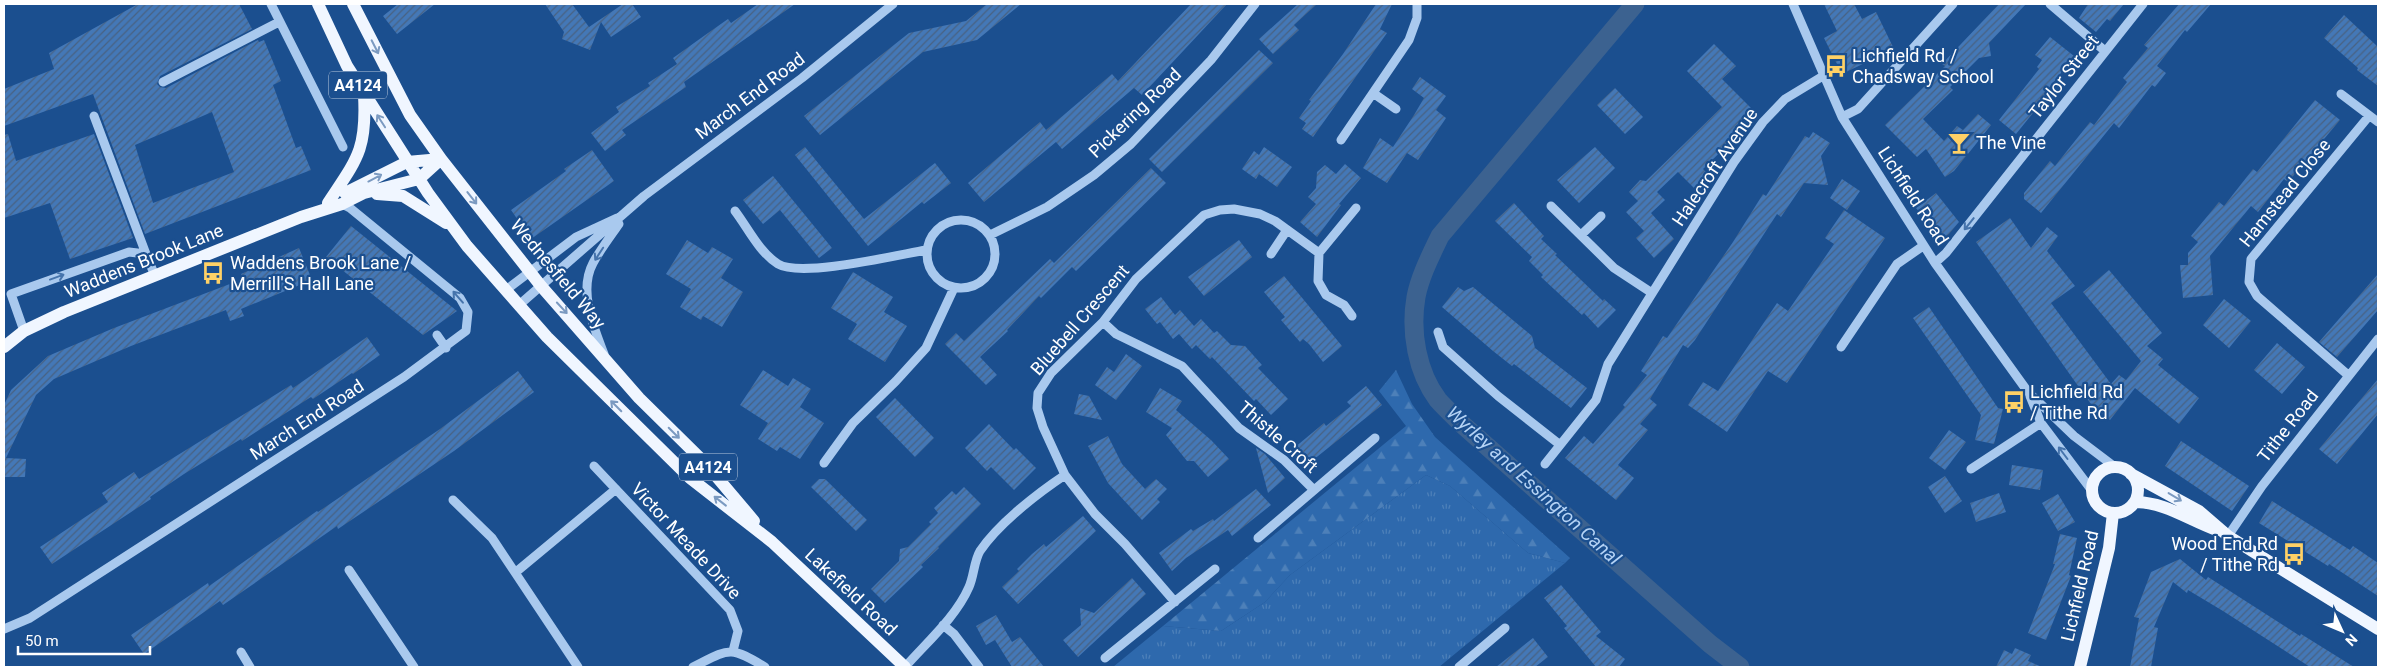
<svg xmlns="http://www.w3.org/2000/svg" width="2382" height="671" font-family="Roboto,sans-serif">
  <defs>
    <pattern id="grass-tufts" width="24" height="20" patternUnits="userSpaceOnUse" patternTransform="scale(1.25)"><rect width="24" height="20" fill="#2e69ad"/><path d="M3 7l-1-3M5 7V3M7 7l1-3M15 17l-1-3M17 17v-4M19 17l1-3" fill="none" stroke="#4d80b9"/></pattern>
    <pattern id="forest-firs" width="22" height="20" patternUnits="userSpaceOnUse" patternTransform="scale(1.25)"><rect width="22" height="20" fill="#2e69ad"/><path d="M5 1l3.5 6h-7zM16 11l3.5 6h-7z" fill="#4d80b9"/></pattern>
    <pattern id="building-hatch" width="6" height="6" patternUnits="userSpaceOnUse" patternTransform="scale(1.25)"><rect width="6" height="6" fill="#4478b7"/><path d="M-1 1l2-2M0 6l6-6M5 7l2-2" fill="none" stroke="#486282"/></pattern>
  </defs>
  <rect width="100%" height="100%" fill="#1b4f8f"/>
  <path fill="url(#grass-tufts)" d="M1426,475L1450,486L1528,553L1565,563L1439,667H1113L1163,626L1221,631L1265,602L1290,575Z"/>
  <path fill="url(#forest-firs)" d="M1396,370L1412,404L1435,437L1570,558L1565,563L1528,553L1450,486L1426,475L1290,575L1265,602L1221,631L1163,626L1406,426L1379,391Z"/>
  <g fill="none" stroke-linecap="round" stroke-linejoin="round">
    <path stroke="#3c6290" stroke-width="19" d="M1635,4L1440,236C1431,255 1420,276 1416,297C1410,332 1417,372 1438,400C1446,409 1455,417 1463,425L1710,644L1740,667"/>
  </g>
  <path fill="url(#building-hatch)" fill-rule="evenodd" d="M138,4H239L252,29L160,76L157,84L160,87L166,88L258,40L259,42L264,40L281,81L273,85L296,148L301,146L311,170L145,234L93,94L4,126V89L54,69L49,53ZM212,112L234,172L153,203L135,145Z
    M398,4H435L397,34L383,16Z
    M545,4H572L589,27L623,4H632L641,17L611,37L601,22L590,50L562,39L564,32Z
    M758,4H795L684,82L686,87L622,130L626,135L605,151L591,133L619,112L616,107L650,86L648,83L677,64L673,58L708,33L728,19L731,23Z
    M987,4H1021L977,40L923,52L820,135L804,116L909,33L966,21Z
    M1191,4H1227L1142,95L1134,88L1062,149L1056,142L984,202L968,183L1040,122L1046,130L1112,74L1118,81Z
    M1298,4H1317L1294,25L1299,30L1273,54L1259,39Z
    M1376,4H1392L1380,29L1387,33L1313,137L1302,129L1306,123L1299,118L1311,101L1309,100L1343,54Z
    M1824,4H1854L1862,19L1876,12L1894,49L1842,74L1824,38L1837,31Z
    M1999,4H2026L1989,43L1991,56L1979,58L1950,87L1953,90L1923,119L1944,141L1957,126L1963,130L1978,114L1991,125L1968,154L1961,149L1966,156L1954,171L1945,177L1926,149L1917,157L1885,125L1945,66L1942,64Z
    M2088,4H2124L2110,21L2107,19L2096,32L2079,18Z
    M2179,4H2211L2187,32L2185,30L2157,66L2166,73L2155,87L2152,85L2119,128L2114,123L2041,213L2024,199V193L2050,161L2055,166L2090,122L2094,125L2127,82L2123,78L2148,48L2144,45Z
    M2344,15L2378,47V86L2357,70L2358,68L2324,38Z
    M2050,37L2074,56L2047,91L2050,92L2016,134L1999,120L2039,69L2037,67L2042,60L2035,55Z
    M1714,44L1736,66L1722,79L1758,115L1703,169L1708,174L1694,188L1678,172L1657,192L1665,200L1651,213L1674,239L1654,258L1636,238L1644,231L1626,212L1638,201L1629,192L1640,180L1646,181L1722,107L1687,71Z
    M1259,50L1273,63L1162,172L1149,159Z
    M1420,77L1446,96L1436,110L1446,118L1418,160L1407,153L1387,183L1363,168L1380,138L1393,147L1414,115L1424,98L1412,89Z
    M1615,88L1643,117L1625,134L1597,105Z
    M2315,100L2340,120L2288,182L2284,179L2258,212L2251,206L2210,256L2213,295L2183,298L2180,265H2188V253L2198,242L2191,236L2219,202L2224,206L2253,169L2257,172Z
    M1813,132L1830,143L1821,156L1828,185L1804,183L1781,217L1777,214L1695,340L1688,348L1683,345L1650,399L1657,405L1640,424L1648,430L1618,465L1634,478L1616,500L1565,458L1584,436L1593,444L1625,407L1623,405L1647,375L1641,371L1663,336L1667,338L1733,242L1763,194L1766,196L1805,136L1809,138Z
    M8,134L16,161L94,134L133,238L70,259L50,203L4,218V135Z
    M805,147L864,219L935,163L951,183L924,204L922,202L868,246L795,155Z
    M1264,147L1292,167L1277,187L1259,174L1256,179L1242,169L1254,151L1259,155Z
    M1595,147L1615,168L1579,203L1557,180Z
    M592,150L614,181L531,239L511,210L566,171L564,169Z
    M1345,164L1361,178L1339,204L1341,205L1317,237L1300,222L1316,204L1308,197L1316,188L1317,172L1325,165L1336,174Z
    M1151,168L1166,183L1076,271L1072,267L1041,298L1039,296L1007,330L1008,331L980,357L997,375L986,385L945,344L956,333L964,341L1050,259L1054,263Z
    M773,176L832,248L819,258L780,210L763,224L743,200Z
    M1842,179L1860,191L1847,210L1830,198Z
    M1936,193L1959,222L1943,241L1916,208Z
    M1514,203L1544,236L1541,239L1557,254L1555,255L1603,301L1604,299L1616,310L1598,328L1584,313L1582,315L1541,277L1543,275L1529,261L1532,257L1495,221Z
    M1844,210L1885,238L1787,383L1768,371L1727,432L1688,405L1703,382L1718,391L1777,303L1788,311L1834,244L1825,238Z
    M2010,218L2031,248L2047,227L2058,236L2047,251L2075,286L2051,303L2111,384L2119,375L2126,380L2141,361L2083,292L2109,270L2162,333L2147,346L2163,359L2158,365L2199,398L2179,424L2135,388L2110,420L2093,407L1976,242Z
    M351,226L457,311L423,335L326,257Z
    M687,240L708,253L712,247L733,259L721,278L743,292L722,327L703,316L701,320L680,307L691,289L666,274Z
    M1239,240L1252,257L1204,296L1188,277Z
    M299,248L312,280L241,309L244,316L230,321L226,310L131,346L54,379L36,395L6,458L26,459L25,477H4V405L11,390L48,356L114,328L243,279L241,274Z
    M853,272L893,297L884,312L907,326L885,362L848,339L857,324L831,308Z
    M2378,274V310L2337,357L2319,342Z
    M1284,276L1342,346L1323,362L1309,344L1303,339L1300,342L1281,320L1285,317L1264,292Z
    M1458,287L1464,291L1473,287L1532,336L1535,348L1587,388L1571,408L1514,364L1512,366L1493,351L1442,307Z
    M1161,297L1175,315L1180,310L1194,326L1201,319L1214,333L1217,331L1231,345L1245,346L1262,365L1258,368L1288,399L1271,415L1256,399L1254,401L1212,357L1210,359L1196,345L1192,349L1179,334L1173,339L1160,322L1157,324L1145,309Z
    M2224,299L2251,321L2229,348L2203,325Z
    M1929,307L1998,408L2003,409L1994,444L1975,440L1981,415L1913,318Z
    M367,337L380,355L353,374L352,373L313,399L311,397L242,441L241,439L184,474L150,497L151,499L52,564L40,547L108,502L102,493L134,472L139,479L291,385L293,388Z
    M2277,343L2305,367L2282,394L2254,370Z
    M1126,354L1142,366L1116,400L1095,385L1107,367L1114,372Z
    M763,370L788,386L793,378L811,389L800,407L824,423L800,459L780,447L777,451L758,439L768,423L740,405Z
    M518,371L534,392L454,451L338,529L337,526L223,605L220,601L144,654L131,635L208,583L209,586L317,511L318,512L440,429Z
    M2378,379V414L2337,464L2319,449Z
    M1366,386L1382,405L1308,464L1294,448L1324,423L1326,426L1351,406L1347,402Z
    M1160,388L1182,401L1176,410L1211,440L1229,459L1208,477L1194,461H1187L1166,435L1172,428L1146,412Z
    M1079,394L1089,396L1102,420L1074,414Z
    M895,398L934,438L915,457L876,417Z
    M989,424L1014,450L1016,448L1036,468L1014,490L991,467L987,471L965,448Z
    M1949,430L1966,442L1945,470L1929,458Z
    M1108,436L1122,464L1145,489L1156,479L1167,489L1157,499L1160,502L1142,520L1108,483L1088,446Z
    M2181,441L2249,486L2232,511L2165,466Z
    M1256,448L1265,454L1285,478L1268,493Z
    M2012,465L2043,470L2040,490L2009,485Z
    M1945,476L1962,501L1945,513L1928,487Z
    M819,479H825L867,520L856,531L811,487Z
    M964,487L981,504L938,547L939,548L921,565L923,567L885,603L871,589L899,561L900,549L908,547L931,524L929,522L938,513L934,508L952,491L956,495Z
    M1256,489L1271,505L1232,536L1228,530L1186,558L1172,571L1159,553L1191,529L1193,531L1213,519L1214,521Z
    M1999,493L2006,512L1976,522L1970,503Z
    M2058,494L2075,522L2058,531L2042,503Z
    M2272,501L2350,550L2353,546L2378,563V596L2329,564L2328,566L2259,523Z
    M1083,516L1096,531L1018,604L1002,587L1019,571L1017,569L1032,554L1044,544L1046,547Z
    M2060,534L2077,538L2069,575L2071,576L2046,640L2028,633L2055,564H2053Z
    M2180,559L2206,580L2208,577L2300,636L2301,634L2354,667H2310L2223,611L2188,590L2187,593L2173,582L2154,627L2158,628L2151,667H2130L2139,618L2134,617L2151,572Z
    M1132,578L1146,594L1078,657L1063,640L1081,625L1080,608L1094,613Z
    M1561,585L1601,632L1596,636L1625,659L1619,667H1596L1564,628L1567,626L1544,598Z
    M996,615L1012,642L1020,637L1044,667H1012L995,640L986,645L976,626Z
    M1533,638L1548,657L1535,667H1496Z
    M2015,648L2031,655L2028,661L2042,667H1996L2004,650L2012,654Z"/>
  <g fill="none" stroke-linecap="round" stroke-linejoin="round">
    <path stroke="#a9c9ee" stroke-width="9" d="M271,4L343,147
      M1793,4L1842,117L1935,263L2028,392L2074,436L2115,467
      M2050,4L2105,51
      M163,82L279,22
      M1373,93L1396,109
      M2341,94L2378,122
      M94,116L146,254
      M1842,117L1858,109L1953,4
      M1341,140L1409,40L1417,18V4
      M1551,206L1614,268L1652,293
      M735,211C748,228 759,252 778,264C801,278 897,255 926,250
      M927 254a34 34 0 1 1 68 0a34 34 0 1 1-68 0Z
      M990,235L1047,207L1094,175L1131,144L1211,60L1255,4
      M1581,235L1601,216
      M1271,254L1287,230
      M1935,263L1946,253L2143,4
      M506,290L576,237L617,218
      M519,305L644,196L802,78L893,4
      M1352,316L1344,305L1326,295L1318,281L1319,253L1356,208
      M1103,322L1116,334L1182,366L1239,428L1284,460L1313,489
      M24,331L11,294L129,252L146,254L155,276
      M1438,332L1443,347L1498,396L1559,444
      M437,335L446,348
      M1841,347L1897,264L1923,246
      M604,354C594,328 578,291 593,263C600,250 610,237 619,224
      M2348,375L2257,296L2249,282L2251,259L2369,116
      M2030,396L2041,423L2093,492
      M824,463L853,423L896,381L926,348L954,288
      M1545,464L1596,400L1608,364L1734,162L1763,122L1785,99L1823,76
      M594,466L730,610L738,631L733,651
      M1971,469L2041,423
      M453,500L492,538L578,667
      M2228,536L2262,486L2378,339
      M1258,538L1375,438
      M349,570L414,667
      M516,572L616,489
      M1175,602L1125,544L1095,514L1065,475L1043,427L1037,408L1038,393L1051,373L1103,322L1136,279L1204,215L1220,210L1234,209L1260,214L1275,221L1319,253
      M943,625L954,634L979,667
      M4,629L30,618L404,377L466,331L468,312L460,298L350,208L342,204
      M241,652L250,667
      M1105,658L1215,569
      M693,667C729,649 729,645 765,667
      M905,667C927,642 956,617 969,587C974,576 974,561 980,551C999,523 1038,493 1065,475
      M1459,667L1505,628"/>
    <path stroke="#f0f6ff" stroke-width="12" d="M318,4L347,66L428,193L467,246L547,337L690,478L772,542L905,667
      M353,4L410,115L441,159L541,286L639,398L705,463L754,521
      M345,193L407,162L441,159
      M377,194L403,196L446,223
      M328,203C357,159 367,150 364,95
      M4,347L24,331L64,312L301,217L342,204L364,193L419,179L441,159
      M2092 490a23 23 0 1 1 46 0a23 23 0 1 1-46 0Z
      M2131,474L2199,511L2228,536L2378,629
      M2135,502C2165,502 2189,520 2217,530
      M2080,667L2109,548L2113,513"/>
  </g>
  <defs><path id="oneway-shaft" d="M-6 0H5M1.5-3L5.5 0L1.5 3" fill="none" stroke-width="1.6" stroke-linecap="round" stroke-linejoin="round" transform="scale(1.25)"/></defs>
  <g stroke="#7b9ac1">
    <use href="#oneway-shaft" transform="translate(375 47) rotate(63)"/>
    <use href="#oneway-shaft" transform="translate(381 121) rotate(-123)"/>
    <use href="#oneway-shaft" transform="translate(375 178) rotate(-28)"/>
    <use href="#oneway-shaft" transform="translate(472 198) rotate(52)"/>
    <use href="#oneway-shaft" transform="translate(562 308) rotate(47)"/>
    <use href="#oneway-shaft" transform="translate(616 406) rotate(-135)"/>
    <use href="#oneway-shaft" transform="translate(674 433) rotate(45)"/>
    <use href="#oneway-shaft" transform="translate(2175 497) rotate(31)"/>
    <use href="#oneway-shaft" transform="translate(720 501) rotate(-142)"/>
  </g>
  <g stroke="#4674ac">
    <use href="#oneway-shaft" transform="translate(1969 224) rotate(129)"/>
    <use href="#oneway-shaft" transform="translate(599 254) rotate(123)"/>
    <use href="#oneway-shaft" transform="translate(57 277) rotate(-20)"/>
    <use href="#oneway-shaft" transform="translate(458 297) rotate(-131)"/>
    <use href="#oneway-shaft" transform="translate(2063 453) rotate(-127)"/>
  </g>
  <defs>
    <symbol id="bus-bare" viewBox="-9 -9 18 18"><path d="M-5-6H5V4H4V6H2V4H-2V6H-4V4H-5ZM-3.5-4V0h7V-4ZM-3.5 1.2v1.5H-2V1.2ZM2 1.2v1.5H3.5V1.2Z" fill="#ffd166" stroke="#1b4f8f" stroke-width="2.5" paint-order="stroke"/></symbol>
    <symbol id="bar-bare" viewBox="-9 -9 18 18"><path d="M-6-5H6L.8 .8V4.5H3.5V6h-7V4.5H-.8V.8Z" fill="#ffd166" stroke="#1b4f8f" stroke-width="2.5" paint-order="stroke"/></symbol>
  </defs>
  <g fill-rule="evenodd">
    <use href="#bus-bare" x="1820" y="50" width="32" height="32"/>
    <use href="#bar-bare" x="1943" y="127" width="32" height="32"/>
    <use href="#bus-bare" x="197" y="257" width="32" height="32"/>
    <use href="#bus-bare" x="1998" y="386" width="32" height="32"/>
    <use href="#bus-bare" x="2278" y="538" width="32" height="32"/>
  </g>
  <g text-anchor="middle" stroke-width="4.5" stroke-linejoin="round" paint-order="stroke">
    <g fill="#1b4f8f" stroke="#bbcadd" stroke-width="1">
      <rect x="329" y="71.5" width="58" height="27" rx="4"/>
      <rect x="679" y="453.5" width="58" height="27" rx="4"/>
    </g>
    <g font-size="16" font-weight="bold" fill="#fff">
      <text x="358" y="91">A4124</text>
      <text x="708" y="473">A4124</text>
    </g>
    <g font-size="18" fill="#fff" stroke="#1b4f8f" text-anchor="start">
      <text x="1852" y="62">Lichfield Rd /<tspan x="1852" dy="21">Chadsway School</tspan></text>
      <text x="1976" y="149">The Vine</text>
      <text x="230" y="269">Waddens Brook Lane /<tspan x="230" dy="21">Merrill'S Hall Lane</tspan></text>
      <text x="2030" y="398">Lichfield Rd<tspan x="2030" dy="21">/ Tithe Rd</tspan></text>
      <text x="2278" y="550" text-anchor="end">Wood End Rd<tspan x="2278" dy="21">/ Tithe Rd</tspan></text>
    </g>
    <g font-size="18" fill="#fff" stroke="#1b4f8f">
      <text transform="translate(2064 77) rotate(-52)" y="6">Taylor Street</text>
      <text transform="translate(750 96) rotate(-37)" y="6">March End Road</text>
      <text transform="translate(1135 113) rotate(-44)" y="6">Pickering Road</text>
      <text transform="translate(1715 167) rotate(-56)" y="6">Halecroft Avenue</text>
      <text transform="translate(2285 193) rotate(-51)" y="6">Hamstead Close</text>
      <text transform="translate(1913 196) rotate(57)" y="6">Lichfield Road</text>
      <text transform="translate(144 261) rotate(-22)" y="6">Waddens Brook Lane</text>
      <text transform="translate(558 274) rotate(50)" y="6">Wednesfield Way</text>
      <text transform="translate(1080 320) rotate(-49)" y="6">Bluebell Crescent</text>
      <text transform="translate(307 420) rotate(-33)" y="6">March End Road</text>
      <text transform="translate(2288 426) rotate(-52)" y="6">Tithe Road</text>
      <text transform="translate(1278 437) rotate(41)" y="6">Thistle Croft</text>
      <text transform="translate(686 541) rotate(47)" y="6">Victor Meade Drive</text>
      <text transform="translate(2080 586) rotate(-77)" y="6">Lichfield Road</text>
      <text transform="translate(851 592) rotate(43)" y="6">Lakefield Road</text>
    </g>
    <g font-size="19" font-style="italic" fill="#b5d3f5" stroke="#1b4f8f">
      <text transform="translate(1534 485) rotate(42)" y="7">Wyrley and Essington Canal</text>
    </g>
  </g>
  <rect width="2382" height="671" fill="none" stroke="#ffffff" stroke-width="10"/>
  <g transform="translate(2342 631) rotate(134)" stroke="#1b4f8f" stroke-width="4" paint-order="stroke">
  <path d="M0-4L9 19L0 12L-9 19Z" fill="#ffffff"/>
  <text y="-8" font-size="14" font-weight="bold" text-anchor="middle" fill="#ffffff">N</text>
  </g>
  <path d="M18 646v8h132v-8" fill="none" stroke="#ffffff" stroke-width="2.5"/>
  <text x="25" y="646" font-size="15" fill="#ffffff" stroke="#1b4f8f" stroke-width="4" paint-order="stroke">50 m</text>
</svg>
